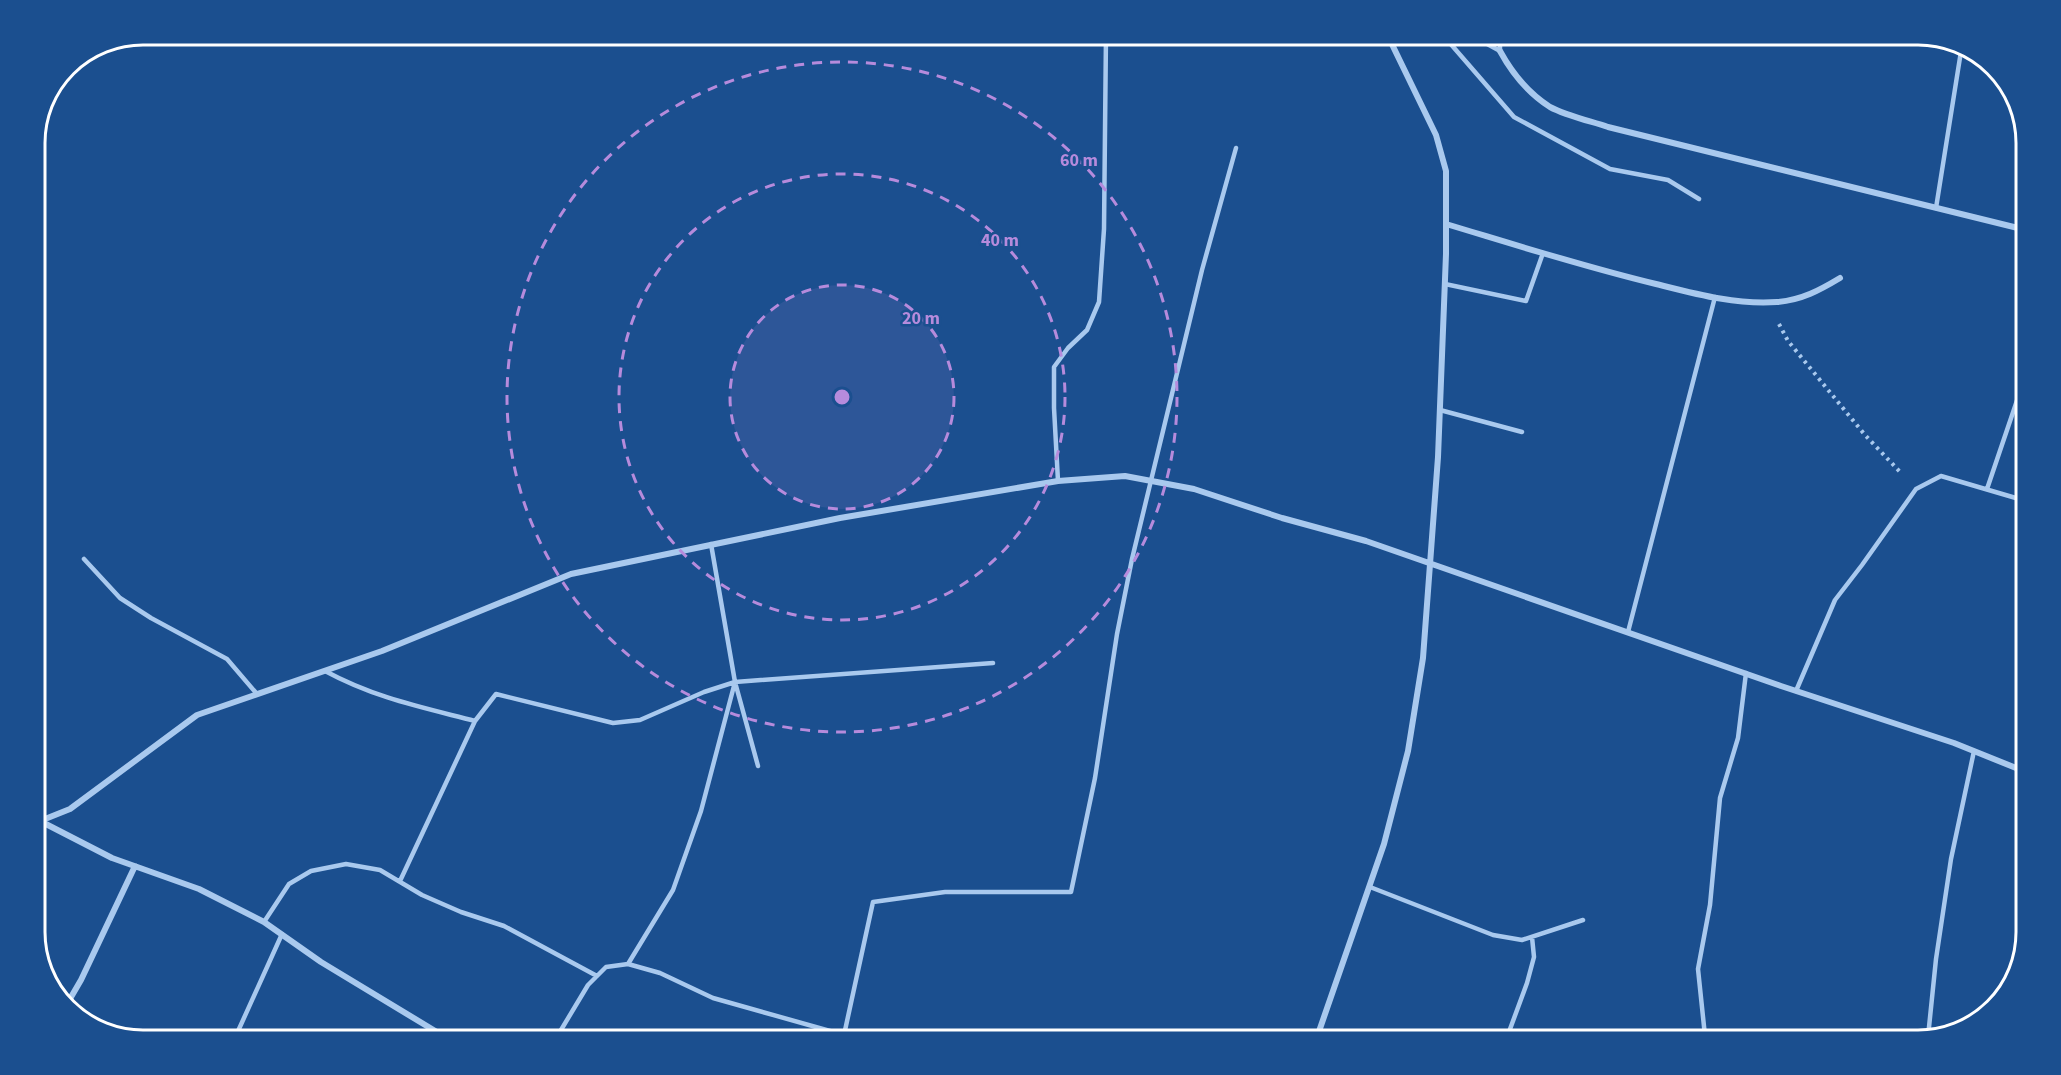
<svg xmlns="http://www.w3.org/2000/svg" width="2061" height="1075" font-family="'Source Sans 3',sans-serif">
  <rect width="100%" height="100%" fill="#1b4f8f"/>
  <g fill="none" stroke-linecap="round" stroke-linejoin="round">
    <path stroke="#a9c9ee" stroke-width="4" stroke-dasharray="3 4.5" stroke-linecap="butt" d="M1779,324L1788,341L1865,435L1901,473"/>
    <path stroke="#a9c9ee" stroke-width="4.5" d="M1442,34L1514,117L1610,169L1668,180L1699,199
      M1469,34L1500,51V34
      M1936,208L1962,45
      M1445,284L1526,301L1543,253
      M1440,410L1522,432
      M1058,481L1054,408V367L1068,348L1087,330L1099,302L1104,229L1106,34
      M1987,489L2026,374
      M711,544L735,682L758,766
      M84,559L120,598L151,618L227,659L257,694
      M1628,632L1715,297
      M325,671C375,698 421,707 475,721L400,881
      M1796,691L1835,600L1862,565L1916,489L1941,476L2026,501
      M475,721L496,694L613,723L640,720L704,692L735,682L993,663
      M1370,887L1493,935L1522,940L1583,920
      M264,922L289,884L311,871L346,864L380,870L422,895L461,912L504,926L597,976
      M628,964L673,890L701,811L735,682
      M844,1035L873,902L945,892H1071L1095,778L1117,634L1132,559L1202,270L1236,148
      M1928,1037L1936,959L1951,859L1974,751
      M234,1040L282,934
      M555,1040L588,985L606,967L628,964L660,973L713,998L862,1040
      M826,1040L830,1032
      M1506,1040L1527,983L1534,957L1532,937
      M1726,1040L1705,1036L1698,969L1710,905L1720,798L1738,738L1746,673"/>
    <path stroke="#a9c9ee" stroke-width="6" d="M1500,51C1512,73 1528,93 1550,107C1567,116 1590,121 1608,127L2026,230
      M1446,224C1516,245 1585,267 1656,284C1696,294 1736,305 1777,302C1802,300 1820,290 1840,278
      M40,821L112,858L199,889L264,922L321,962L450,1040
      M35,823L70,809L197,715L382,651L571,574L840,518L1058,481L1125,476L1194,489L1282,518L1366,541L1781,686L1954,743L2026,772
      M67,1004L81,980L135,866
      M1316,1040L1384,844L1408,751L1423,658L1438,457L1446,254V171L1436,135L1387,34"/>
  </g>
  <circle cx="842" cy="397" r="112" fill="#b68bdc" fill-opacity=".12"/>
  <g fill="none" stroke="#b68bdc" stroke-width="3" stroke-dasharray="10 8">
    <circle cx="842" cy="397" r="112"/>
    <circle cx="842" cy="397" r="223"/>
    <circle cx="842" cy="397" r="335"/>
  </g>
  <path d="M0 0H2061V1075H0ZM143 45H1918A98 98 0 0 1 2016 143V932A98 98 0 0 1 1918 1030H143A98 98 0 0 1 45 932V143A98 98 0 0 1 143 45Z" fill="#1b4f8f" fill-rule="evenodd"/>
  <path fill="none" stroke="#fff" stroke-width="3" d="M143 45H1918A98 98 0 0 1 2016 143V932A98 98 0 0 1 1918 1030H143A98 98 0 0 1 45 932V143A98 98 0 0 1 143 45Z"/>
  <circle cx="842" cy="397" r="9" fill="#b68bdc" stroke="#1b4f8f" stroke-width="3"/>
  <g font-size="18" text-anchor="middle" font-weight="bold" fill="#b68bdc" stroke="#1b4f8f" stroke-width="5" stroke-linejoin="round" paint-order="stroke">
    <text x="1079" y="166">60 m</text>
    <text x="1000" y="246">40 m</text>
    <text x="921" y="324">20 m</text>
  </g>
</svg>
